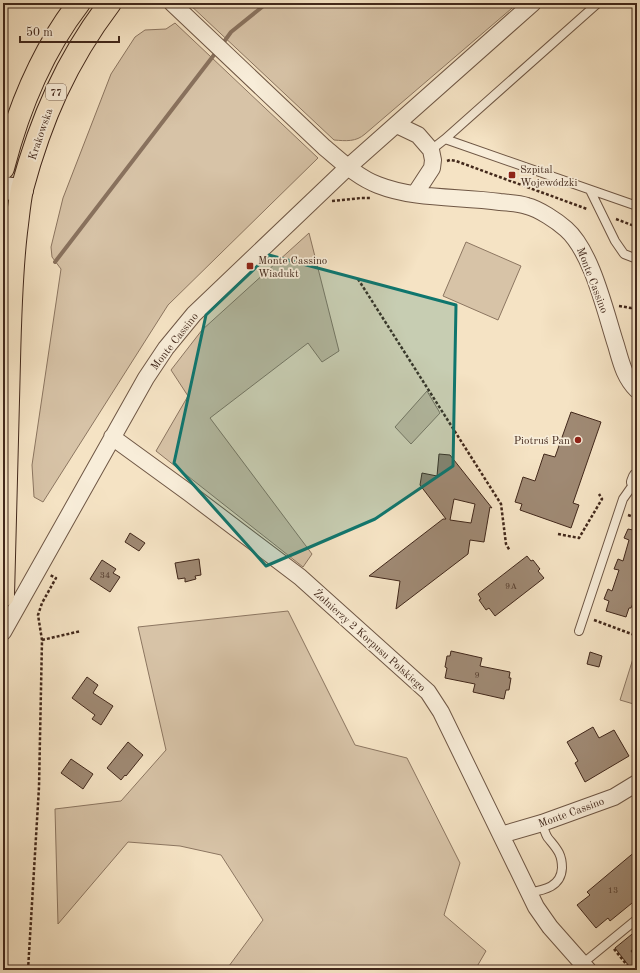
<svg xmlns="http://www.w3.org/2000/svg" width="640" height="973" font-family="'Old Standard TT',serif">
  <rect width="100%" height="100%" fill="#f5e3c4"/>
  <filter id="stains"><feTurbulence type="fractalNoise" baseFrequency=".005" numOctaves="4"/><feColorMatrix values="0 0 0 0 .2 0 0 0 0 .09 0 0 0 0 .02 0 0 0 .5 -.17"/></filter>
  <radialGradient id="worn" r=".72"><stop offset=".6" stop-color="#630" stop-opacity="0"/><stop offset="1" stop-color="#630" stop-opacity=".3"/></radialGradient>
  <path fill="#d7c3a7" stroke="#8c7661" d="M188,3H518L365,134C356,142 346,141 334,140Z
    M175,23L318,158L168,305L43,502L34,497L32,465L61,269L52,257L51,247L63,198L111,74L135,37L145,30L166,29Z
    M309,233L339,351L322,362L308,343L210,418L312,554L303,567L156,451L188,396L171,370L202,330Z
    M466,242L521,266L498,320L443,296Z
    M427,391L440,413L411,444L395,427Z
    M288,611L355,745L407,758L460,863L444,915L486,951L475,970H226L263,920L221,855L180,846L128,842L58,924L55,809L121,801L166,750L138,627Z
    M637,646V705L620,700Z"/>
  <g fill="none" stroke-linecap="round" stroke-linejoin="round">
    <path stroke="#89725e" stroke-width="4" d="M221,46L231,32L267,3
      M55,262L217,51"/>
  </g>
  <path fill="#9f8973" stroke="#42281b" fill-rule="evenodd" d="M571,412L601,422L573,503L579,505L571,528L520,510L522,504L515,502L523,477L535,481L544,454L555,457Z
    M439,454L450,455L492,508L490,507L484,542L470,540L468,554L396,609L400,581L369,576L443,519H446L420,485L422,473L437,476ZM454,499L475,504L471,523L450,520Z
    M635,524H637V584L633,597L635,598L631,608H629L626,617L606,611L609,601L604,599L608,589L612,591L619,570L614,569L618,559L623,561L629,540L624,538L628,529L633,530Z
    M130,533L145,543L139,551L125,542Z
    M527,556L531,561L533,560L540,569L538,571L544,578L495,616L489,608L486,610L479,600L481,599L478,594Z
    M199,559L201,575L195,576L196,579L185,582V578L178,579L175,563Z
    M102,560L116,569L113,573L120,577L110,592L90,579Z
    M451,651L482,658L480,666L510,672L509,678H511L509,690H506L504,699L473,692L475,684L445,678L447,668L445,667L447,656H450Z
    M590,652L602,656L599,667L587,664Z
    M87,677L98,685L93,693L113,706L101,725L92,719L95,715L72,698Z
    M593,727L599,738L614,730L629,756L585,782L575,763L578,761L567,742Z
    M128,742L143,755L126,776L125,775L121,780L107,768Z
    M71,759L93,774L83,789L61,773Z
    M637,850V899L610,921L608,918L596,928L577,905L590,895L587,892Z
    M637,930V970H632L615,948Z"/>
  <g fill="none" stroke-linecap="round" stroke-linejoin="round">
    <defs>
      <path id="service" d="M445,139L598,3
        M431,150L445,139L637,206
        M590,190L615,241L624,254L637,259
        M579,631L623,499L635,482
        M528,893C544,890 561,887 562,868C562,863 561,857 559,853C556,847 552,843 548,838C545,834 544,828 542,823
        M582,964L637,919"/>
      <path id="minor" d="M172,3L324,147C341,161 357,177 378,185C416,200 460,196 500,202C509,203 519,203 527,206C539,209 557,221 566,229C592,252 605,311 616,345C621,362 624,377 637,390
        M397,125L418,135L431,150L433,160L432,168L415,194
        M112,437L189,493L300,577L428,692L441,712L536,907L550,927L588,970
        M637,477L635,482L637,483
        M3,632L146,378L166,348L194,314L347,168L533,3
        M501,835L542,823L614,797L637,783"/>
      <path id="secondary" d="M3,188L22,190"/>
      <path id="trunk" d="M3,168C18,110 42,51 79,3
        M3,596C5,518 7,440 9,361C10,318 11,275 16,232C18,218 19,203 22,189C41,119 66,61 110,3"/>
    </defs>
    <use href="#service" stroke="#6f5745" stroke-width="10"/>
    <use href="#minor" stroke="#6f5745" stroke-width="18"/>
    <use href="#secondary" stroke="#42281b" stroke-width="24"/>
    <use href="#trunk" stroke="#42281b" stroke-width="24"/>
    <path stroke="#42281b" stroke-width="2.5" stroke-dasharray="3 2" stroke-linecap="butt" d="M133,3L135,4L136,3
      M447,161L450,160L456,161L587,209
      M332,201L361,198H371
      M616,219L637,227
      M358,279L501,504L506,544L510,551
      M619,306L631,308L637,306
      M628,515L637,518
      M558,534L579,538L602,499L599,494
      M594,620L637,636
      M42,640L81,631
      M3,652L7,645
      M637,948L632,951L637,957
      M614,949L631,970
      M28,970L39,787L42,640L38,615L42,603L56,578L50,575"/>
    <use href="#service" stroke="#f8edd9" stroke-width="8"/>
    <use href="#minor" stroke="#f8edd9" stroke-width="16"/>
    <use href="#secondary" stroke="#f8edd9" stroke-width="22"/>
    <use href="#trunk" stroke="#f5e3c4" stroke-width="22"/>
  </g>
  <path fill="#0f766e" fill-opacity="0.2" stroke="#0f766e" stroke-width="3" stroke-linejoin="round" d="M269,255L456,305L453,466L375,519L266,566L174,463L206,315Z"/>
  <g fill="#8f2418" stroke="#f8edd9" stroke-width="1.5">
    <rect x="508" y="171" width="8" height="8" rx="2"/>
    <rect x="246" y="262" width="8" height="8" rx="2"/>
    <circle cx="578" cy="440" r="4"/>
  </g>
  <g text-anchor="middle" stroke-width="3.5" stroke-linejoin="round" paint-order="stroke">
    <g font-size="9" fill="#594031">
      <text x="105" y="578">34</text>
      <text x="511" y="589">9A</text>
      <text x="477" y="678">9</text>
      <text x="613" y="893">13</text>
    </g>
    <rect fill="#f8edd9" stroke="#796354" stroke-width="1" x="46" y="84" width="20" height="16" rx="3"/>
    <g font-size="10" font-weight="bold" fill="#42281b">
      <text x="56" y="96">77</text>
    </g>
    <g font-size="11" fill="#42281b" stroke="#f8edd9">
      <text transform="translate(40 134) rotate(-71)" y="4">Krakowska</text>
      <text transform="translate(593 280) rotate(69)" y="4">Monte Cassino</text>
      <text transform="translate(174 341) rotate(-52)" y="4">Monte Cassino</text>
      <text transform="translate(370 640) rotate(42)" y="4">Żołnierzy 2 Korpusu Polskiego</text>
      <text transform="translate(571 812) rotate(-20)" y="4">Monte Cassino</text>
    </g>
    <g font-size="11" fill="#42281b" stroke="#f8edd9" text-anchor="start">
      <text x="520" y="173">Szpital<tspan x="520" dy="13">Wojewódzki</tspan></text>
      <text x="258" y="264">Monte Cassino<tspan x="258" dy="13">Wiadukt</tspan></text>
      <text x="570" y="444" text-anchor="end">Piotruś Pan</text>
    </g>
  </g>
  <rect width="640" height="973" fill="none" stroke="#f5e3c4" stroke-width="16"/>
  <rect x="4" y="4" width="632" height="965" fill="none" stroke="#42281b" stroke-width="2"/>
  <rect x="8" y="8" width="624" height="957" fill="none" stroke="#42281b"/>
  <path d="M20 36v6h99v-6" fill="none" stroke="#42281b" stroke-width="2"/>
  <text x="26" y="36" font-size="12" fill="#42281b" stroke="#f8edd9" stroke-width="3" paint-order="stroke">50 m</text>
  <rect width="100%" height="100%" filter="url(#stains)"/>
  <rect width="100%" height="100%" fill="url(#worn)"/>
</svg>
